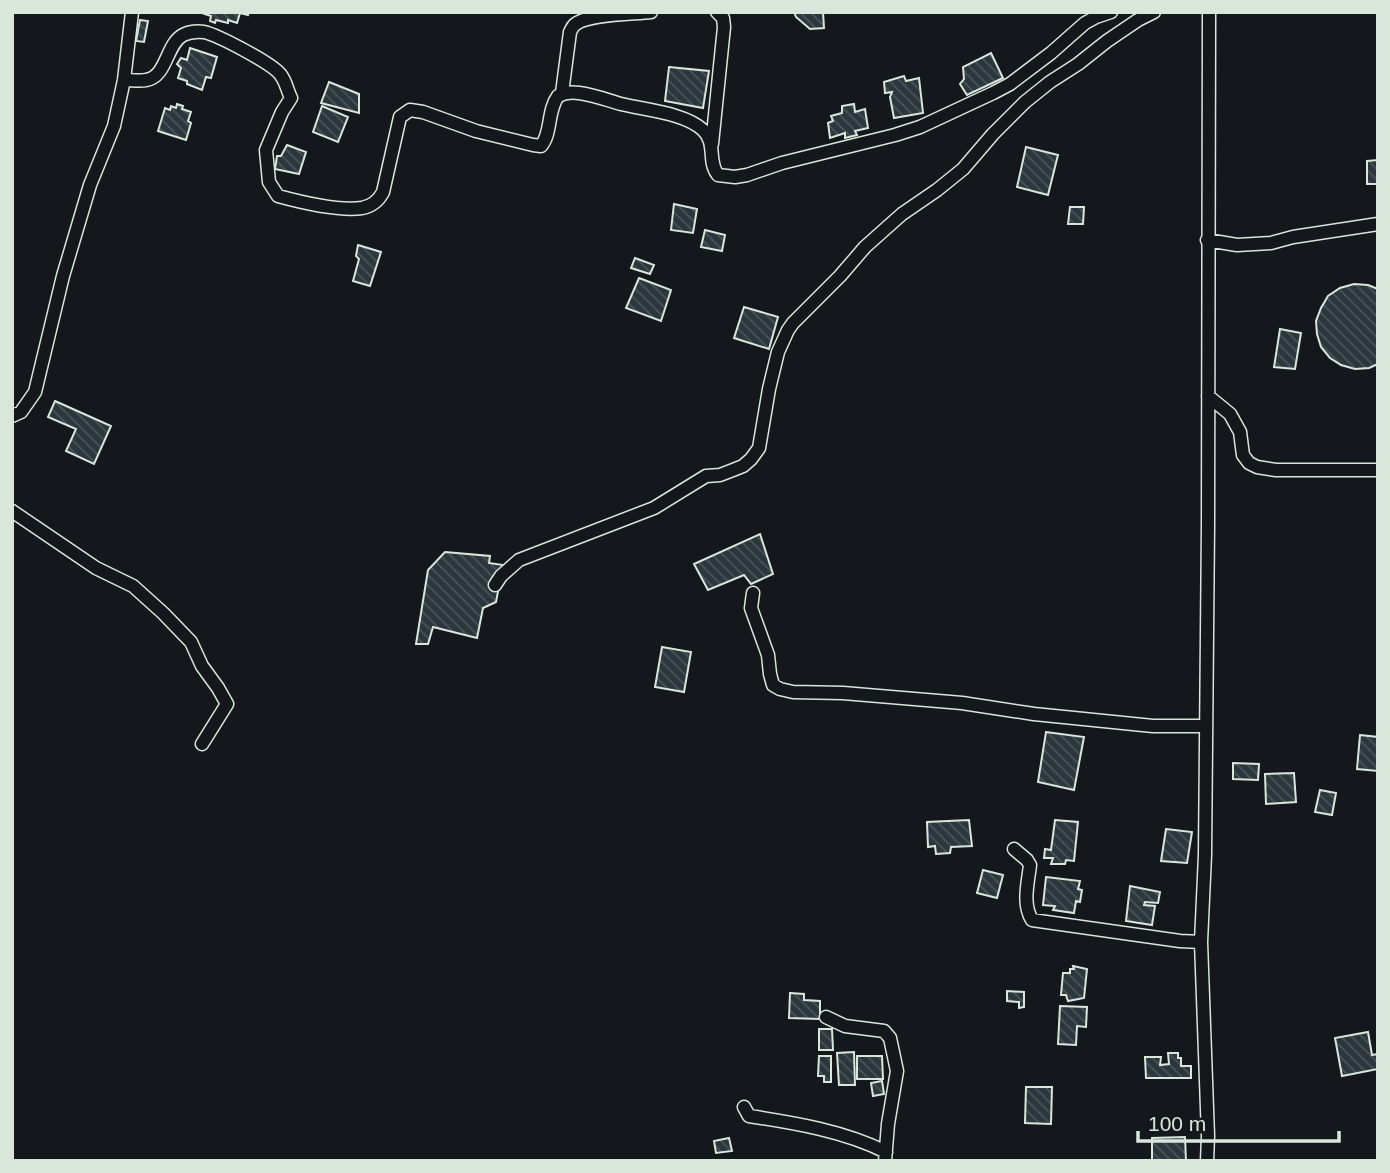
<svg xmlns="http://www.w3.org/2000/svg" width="1390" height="1173" font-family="Arial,sans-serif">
  <defs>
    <pattern id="building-back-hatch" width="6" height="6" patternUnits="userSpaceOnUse" patternTransform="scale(1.75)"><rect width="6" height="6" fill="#2c363c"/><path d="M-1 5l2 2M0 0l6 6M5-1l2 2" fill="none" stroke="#4a5358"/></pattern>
  </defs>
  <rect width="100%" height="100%" fill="#14181c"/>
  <path fill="url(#building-back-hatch)" stroke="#d8e6dc" stroke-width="2" d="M199,12H249L248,15L240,13L237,23L228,20V23L216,20L215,23L210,21L211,16Z
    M794,12H823L824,28L810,29L796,17Z
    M140,20L148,21L144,42L136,41Z
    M190,48L217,57L211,78L206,77L202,90L187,84V81L178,78L181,68L177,64L181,58L187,60Z
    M991,53L1003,78L967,95L960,84L964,79L963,67Z
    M669,67L709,71L703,108L665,101Z
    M904,76L906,81L919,78L923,113L894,118L890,97L892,92L885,93L884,82Z
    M329,82L359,94V113L321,103Z
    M177,104L183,106L182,109L191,112L188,121L191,123L186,140L158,131L165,108L170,110L171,106L176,108Z
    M854,104L855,112L865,109L868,128L855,131L857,135L845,138V133L830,138L828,123L833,121L831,116L842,113V106Z
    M322,106L348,117L338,142L313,132Z
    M287,145L306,152L299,174L275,169L277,156H281Z
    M1026,147L1058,155L1048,195L1017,187Z
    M1378,160V184H1367V161Z
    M674,204L697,209L693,233L671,230Z
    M1070,207H1084L1083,224H1068Z
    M705,230L725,235L722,251L701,247Z
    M358,245L381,252L370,286L353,281L359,259L356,256Z
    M635,258L654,265L650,274L631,268Z
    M639,278L671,290L661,321L626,308Z
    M1354,284L1368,285L1378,289V364L1369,368L1355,369L1341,365L1330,358L1321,347L1317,334L1316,321L1321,308L1328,296L1340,288Z
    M744,307L778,317L769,349L734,338Z
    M1280,329L1301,333L1295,369L1274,367Z
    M55,401L111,426L94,464L66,451L76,429L48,417Z
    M760,534L773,574L751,584L744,575L708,590L694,564Z
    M445,552L490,556L489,563L503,565L496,602L483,608L477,638L433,627L428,644H416L428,570Z
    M662,647L691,652L684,692L655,687Z
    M1046,732L1084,737L1074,790L1038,782Z
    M1360,735L1378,737V771L1357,769Z
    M1233,763L1259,764L1258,780L1233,779Z
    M1294,773L1296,802L1266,804L1265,774Z
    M1320,790L1336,793L1332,815L1315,812Z
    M969,820L972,846L951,847L950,853L936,854L935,846L928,847L927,822Z
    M1055,820L1078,822L1074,861L1066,860L1065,864H1051L1053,858H1044L1045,849L1051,850Z
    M1166,829L1192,832L1187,863L1161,861Z
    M983,870L1003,875L997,898L977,893Z
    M1046,877L1080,881L1078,889L1082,890L1080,902L1076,901L1074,913L1053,910L1055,906L1043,905Z
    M1130,886L1160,892L1158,903L1145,902L1144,905L1155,906L1152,925L1126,921Z
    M1073,966L1087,969L1084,998L1068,1001L1066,995H1061L1063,973H1070V969H1074Z
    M1007,991L1024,992V1007L1019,1008V1002L1007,1001Z
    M790,993L804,994V1000L820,1001V1019L789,1018Z
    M1060,1006L1087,1007L1086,1027L1077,1026L1076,1045L1058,1044Z
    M819,1029H832L833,1050H819Z
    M1368,1032L1372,1055L1378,1054V1069L1342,1076L1335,1038Z
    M854,1052L855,1085H839L837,1053Z
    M1168,1053H1178V1058H1181V1066H1191V1078H1146L1145,1057H1161L1160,1065L1169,1064Z
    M819,1056H831V1082H824V1076H818Z
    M857,1056H882L883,1079H857Z
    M882,1081L884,1094L873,1096L871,1083Z
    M1026,1087H1052L1051,1124L1025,1123Z
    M1185,1137L1186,1161H1152V1138Z
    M729,1138L732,1151L716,1153L714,1141Z"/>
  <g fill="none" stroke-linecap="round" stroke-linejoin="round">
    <defs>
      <path id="street" d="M124,80C131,80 141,81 146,80C167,77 166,44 183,35C189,32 196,31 204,32C218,35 271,63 280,74C286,81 287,90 291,98L282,112L266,150L269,182L278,196C300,202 339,211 362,208C372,206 379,200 383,192L400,117L410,110L423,112L476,131L533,145L541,146C552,133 547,111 558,96C565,92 572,92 579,93C594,95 607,100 621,104C645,110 685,113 703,130C717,143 707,162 718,175L735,177L747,175L782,163L895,135L920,127L993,93L1010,84L1051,53L1085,23L1096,17L1111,12
        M562,93L570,32C573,27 572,26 577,23C592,14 632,14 651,12
        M712,144L724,27L723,18L717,12
        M1207,240L1237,245L1271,243L1293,237L1378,224
        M1208,396L1230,414L1240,432L1243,455L1249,463L1257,467L1276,470H1378
        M12,416L21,412L35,392L63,276L90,185L114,126L124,80L132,12
        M12,511L96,568L133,586L163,613L191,642L202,666L218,688L227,704L202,744
        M495,585L501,576L519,560L654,508L706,476L720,475L733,470L743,466L751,459L759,448L769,389L778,352L788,330L793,323L840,276L865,247L902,214L937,190L963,169L993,134L1025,102L1050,82L1078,64L1107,41L1138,20L1154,12
        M753,593L751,608L768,655L770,674L773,685L780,689L793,692L843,693L962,703L1034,714L1153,726H1206
        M1014,849L1027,860L1030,865C1028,883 1022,904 1032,920L1180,941L1201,942
        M826,1017L845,1026L884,1031L890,1038L897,1071L888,1124L885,1161
        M744,1107L749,1116C795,1123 844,1131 886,1152
        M1207,1161L1208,1136L1201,942L1205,855L1208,524L1209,12"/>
    </defs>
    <use href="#street" stroke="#d8e6dc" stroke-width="15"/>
    <use href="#street" stroke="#14181c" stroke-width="12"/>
  </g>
  <rect width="1390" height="1173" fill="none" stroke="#d8e6dc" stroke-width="28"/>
  <path d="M1138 1131v10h201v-10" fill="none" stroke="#d8e6dc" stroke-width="3.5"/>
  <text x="1148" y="1131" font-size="21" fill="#d8e6dc" stroke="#14181c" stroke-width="5" paint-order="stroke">100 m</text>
</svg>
